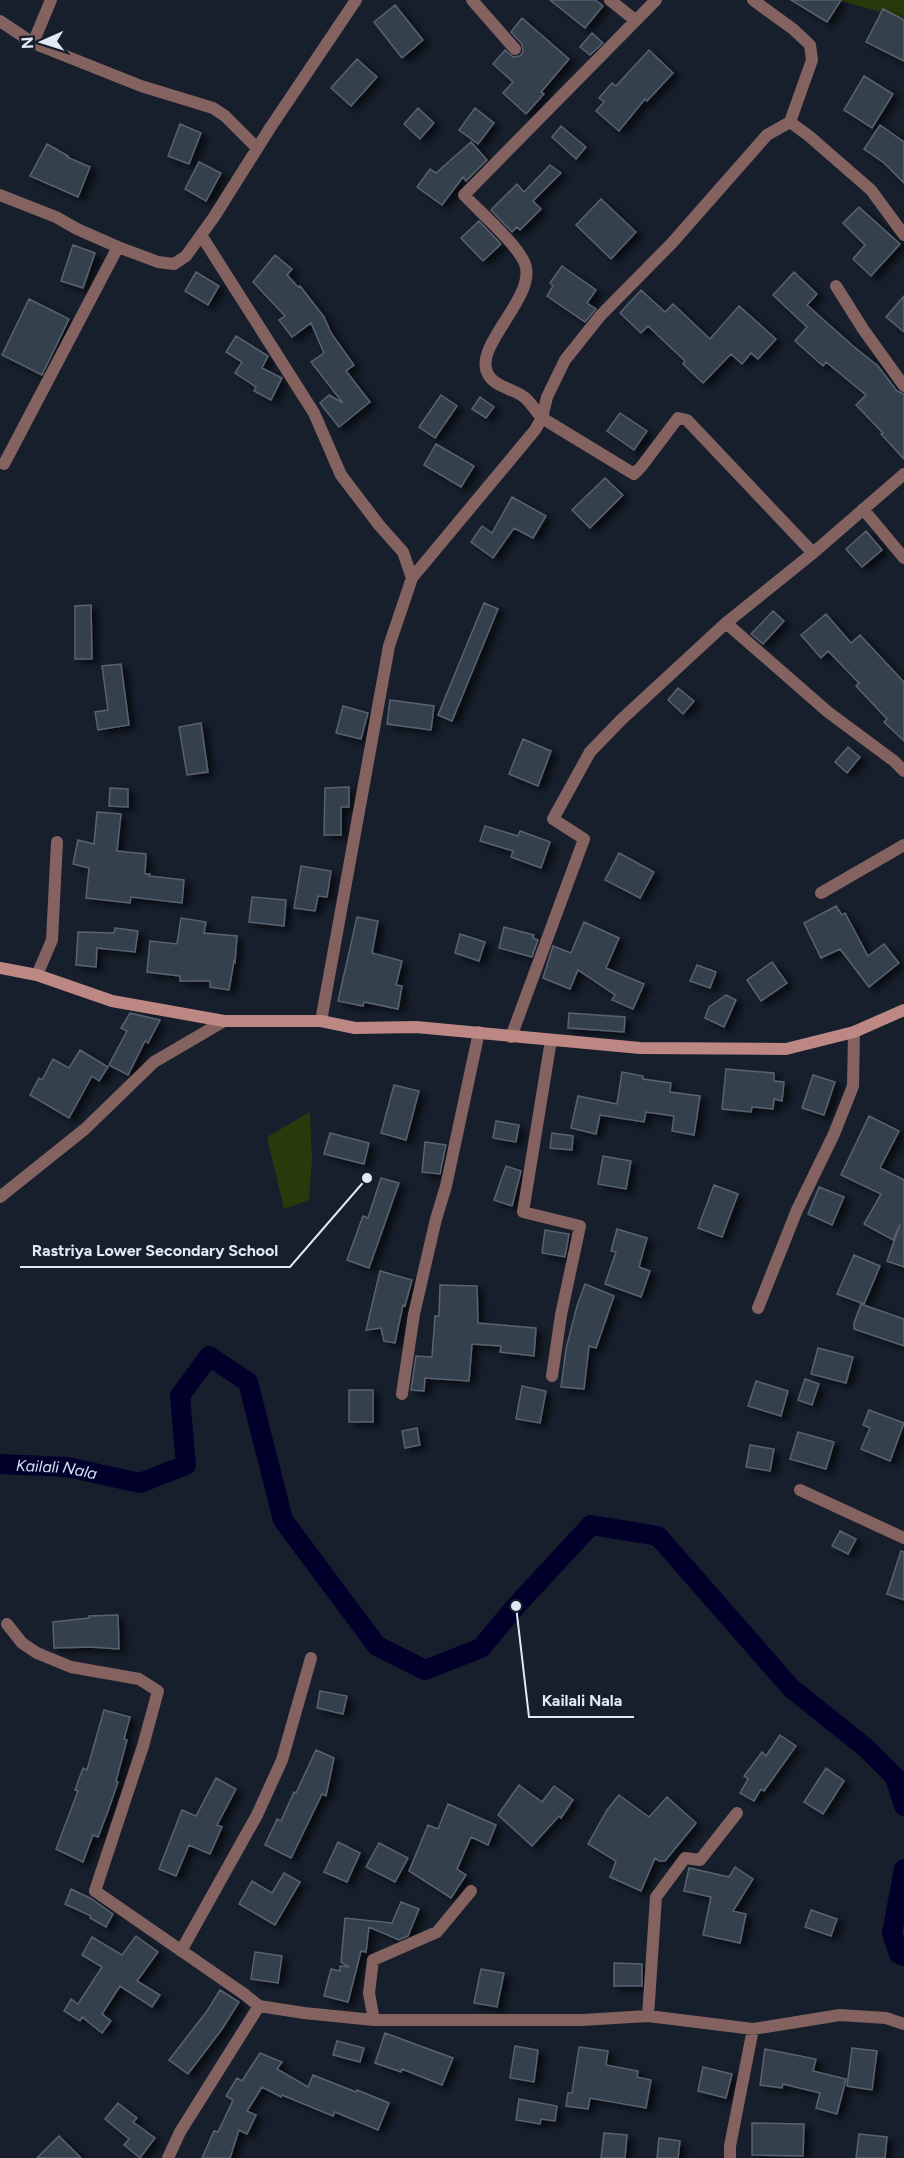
<svg xmlns="http://www.w3.org/2000/svg" width="904" height="2158" font-family="Figtree,sans-serif">
  <defs>
    <filter id="shadow"><feDropShadow dx="6" dy="4" stdDeviation="3" flood-color="#0009"/></filter>
  </defs>
  <rect width="100%" height="100%" fill="#171f2c"/>
  <path fill="#2a390c" d="M837,0H904V18Z
    M310,1112L312,1160L309,1200L284,1209L267,1137Z"/>
  <g fill="none" stroke-linecap="round" stroke-linejoin="round">
    <g stroke="#00002a" stroke-width="20">
      <path id="s1" d="M0,1464L67,1467L140,1483L186,1465L180,1396L209,1356L248,1382L283,1520L377,1646L425,1670L481,1648L516,1606L591,1525L658,1536L791,1688L866,1748L895,1777L904,1806"/>
      <path d="M904,1869L892,1933L899,1954L904,1956"/>
    </g>
  </g>
  <path fill="#363f4d" stroke="#586271" stroke-width="1.5" filter="url(#shadow)" d="M550,0H595L603,6L585,28Z
    M791,0H841L827,22Z
    M395,5L423,40L402,58L374,22Z
    M883,9L904,20V61L866,42Z
    M522,18L569,59L541,92L544,94L526,114L503,93L513,82L493,64L505,50L513,57L520,56L523,52L522,44L511,32Z
    M592,33L603,43L590,55L580,47Z
    M649,50L673,73L647,101L645,99L619,131L596,111L604,102L599,98L612,83L616,86Z
    M357,59L377,77L351,106L331,88Z
    M864,76L893,94L872,128L844,110Z
    M418,108L434,123L420,139L404,124Z
    M475,108L494,123L478,144L459,130Z
    M180,124L201,133L189,164L168,156Z
    M880,125L904,142V183L884,163L864,149Z
    M561,126L586,147L576,159L552,137Z
    M471,142L487,160L466,181L463,177L442,205L417,187L430,169L436,173Z
    M47,144L68,156L67,157L90,167L78,197L30,176Z
    M199,162L221,173L206,201L185,189Z
    M550,165L561,173L533,201L541,209L520,230L517,227L512,232L491,210L517,184L524,192Z
    M601,199L636,232L611,259L576,225Z
    M859,207L900,244L871,276L853,259L865,245L843,223Z
    M479,221L501,244L483,261L461,238Z
    M73,245L95,253L83,288L61,281Z
    M275,255L292,269L287,275L298,287L300,286L324,317L331,333L354,365L346,371L370,402L339,427L320,403L329,395L343,403L311,362L324,353L311,323L292,337L279,320L285,316L253,282Z
    M562,266L596,290L587,303L596,309L585,322L547,296L553,286L550,283Z
    M196,272L219,286L208,305L185,291Z
    M794,272L817,294L807,305L853,346L878,366L897,391L904,394V459L881,434L883,433L856,405L866,395L826,362L823,366L795,341L807,327L773,295Z
    M641,290L665,312L673,304L710,339L739,306L776,339L758,359L751,353L742,364L731,354L703,383L683,364L685,361L648,326L641,333L620,313Z
    M904,296V332L886,317Z
    M29,299L69,319L42,375L2,355Z
    M236,336L268,356L262,368L282,378L271,400L254,391L256,387L235,373L242,362L226,352Z
    M441,395L457,406L435,438L419,427Z
    M480,397L494,407L486,418L472,409Z
    M620,413L647,431L634,450L607,431Z
    M436,444L474,466L461,487L424,465Z
    M605,478L623,495L590,528L572,510Z
    M512,497L546,516L533,538L514,528L493,558L471,542L482,526L492,533Z
    M866,531L882,550L862,567L846,549Z
    M484,603L498,609L452,721L438,715Z
    M91,605L92,659H75V606Z
    M773,611L784,621L763,644L751,634Z
    M826,614L851,643L860,635L904,682V741L884,722L887,719L856,686L859,683L828,651L821,658L801,635Z
    M121,664L129,725L98,730L95,712L108,710L102,666Z
    M678,688L694,701L683,714L668,700Z
    M390,700L434,706L431,730L387,724Z
    M343,706L368,713L361,739L336,733Z
    M201,723L208,772L187,775L179,727Z
    M523,739L551,751L538,786L509,774Z
    M848,747L860,757L847,773L835,762Z
    M349,787V807H341V835H324L325,788Z
    M110,788L128,789V807L109,806Z
    M97,812L121,814L117,851L146,854L145,874H150L149,876L184,880L182,903L131,897L130,903L86,898L89,868L73,864L78,840L94,844Z
    M485,826L518,836L520,831L550,842L541,868L511,857L513,851L480,841Z
    M619,853L654,872L640,898L605,880Z
    M301,866L331,871L327,897L318,896L315,911L294,908Z
    M252,897L286,900L284,926L249,922Z
    M836,906L842,915L845,913L868,956L884,944L899,963L869,987L840,949L821,958L804,923Z
    M357,917L378,921L372,953L402,961L396,985L402,986L398,1009L364,1002L363,1006L338,1001Z
    M181,918L206,922L204,933L237,936L235,962L234,961L229,990L210,987V981H180V976L147,972L150,941L177,944Z
    M584,922L619,938L606,968L644,984L633,1009L612,1000L615,995L578,970L570,989L543,978L553,946L571,953Z
    M504,927L534,935L533,938L538,940L532,957L499,948Z
    M115,928L138,931L135,952L97,948L96,967L76,965L78,932L114,933Z
    M460,934L485,942L479,961L455,953Z
    M772,962L787,983L761,1001L747,980Z
    M697,965L716,972L710,988L690,981Z
    M726,995L736,1000L724,1027L705,1018L709,1007Z
    M130,1013L160,1020L148,1043L145,1041L128,1075L109,1065L127,1031L121,1028Z
    M569,1013L625,1017L624,1032L568,1028Z
    M80,1050L108,1067L99,1081L92,1076L69,1118L30,1095L39,1078L42,1080L53,1059L69,1068Z
    M726,1069L774,1073V1081L784,1082L782,1101L774,1099L773,1109L752,1107L751,1112L722,1109Z
    M622,1072L643,1076V1079L671,1083L670,1092L700,1096L694,1135L672,1131L674,1116L646,1112L644,1122L600,1115L596,1134L571,1128L578,1096L617,1104Z
    M813,1075L835,1082L824,1115L802,1108Z
    M394,1085L419,1091L406,1140L381,1133Z
    M869,1116L899,1131L880,1168L904,1180V1267L887,1261L900,1225L893,1240L864,1224L881,1194L841,1175Z
    M496,1121L519,1125L516,1142L493,1138Z
    M330,1133L369,1143L364,1164L324,1154Z
    M552,1133L573,1136L572,1150L550,1148Z
    M425,1142L446,1145L440,1174L422,1172Z
    M603,1156L631,1161L626,1189L598,1184Z
    M506,1166L521,1171L512,1206L494,1200Z
    M381,1178L399,1183L369,1268L347,1260L363,1216L368,1218Z
    M714,1185L738,1194L722,1237L698,1228Z
    M819,1187L844,1197L832,1225L808,1214Z
    M617,1229L647,1238L639,1267L650,1271L641,1297L605,1284L616,1252L611,1251Z
    M545,1230L569,1234L565,1257L542,1253Z
    M854,1255L880,1266L864,1304L837,1294Z
    M380,1271L412,1280L405,1306L403,1305L395,1343L384,1341L381,1328L366,1330Z
    M585,1284L614,1296L596,1348L589,1346L584,1389L561,1387L566,1349L577,1306Z
    M440,1285L477,1286L478,1323L536,1328L534,1356L500,1352L501,1346L472,1344L469,1381L425,1378L424,1391L411,1390L416,1356L432,1357L435,1316H439Z
    M861,1304L904,1319V1346L854,1329V1323Z
    M818,1348L853,1357L846,1383L811,1374Z
    M805,1379L819,1384L812,1405L798,1400Z
    M756,1381L788,1391L781,1416L748,1406Z
    M522,1386L546,1391L540,1423L516,1419Z
    M349,1390H373V1422H349Z
    M869,1410L904,1423L890,1461L861,1449L870,1428L863,1425Z
    M417,1428L420,1445L405,1448L402,1431Z
    M798,1432L834,1442L826,1469L790,1459Z
    M750,1445L774,1449L770,1471L746,1467Z
    M840,1531L856,1539L848,1554L832,1546Z
    M901,1551L904,1552V1600L887,1594Z
    M118,1615L119,1649L90,1647L54,1648L53,1622L89,1618V1616Z
    M320,1691L347,1696L343,1714L317,1708Z
    M104,1710L130,1717L124,1739L127,1740L116,1781L118,1782L108,1811L98,1837L93,1835L83,1862L56,1849L78,1791L75,1790L83,1768L87,1770Z
    M780,1735L796,1746L764,1791L761,1789L754,1801L740,1793L748,1779L744,1776L762,1752L766,1756Z
    M316,1750L334,1758L326,1796L322,1794L291,1858L265,1845L277,1819L281,1821L294,1792L296,1793Z
    M826,1768L844,1781L823,1814L804,1802Z
    M216,1778L236,1789L217,1825L222,1827L210,1854L189,1845L176,1876L159,1869L182,1810L196,1816Z
    M519,1785L542,1802L554,1786L573,1800L561,1818L559,1816L532,1846L498,1815Z
    M619,1795L649,1817L667,1797L696,1823L665,1861H659L655,1858L641,1891L610,1877L616,1861L588,1844L607,1810Z
    M448,1804L496,1825L488,1845L471,1837L457,1869L466,1875L451,1898L409,1871L428,1825L438,1829Z
    M338,1842L360,1853L347,1882L324,1872Z
    M379,1843L408,1858L395,1882L366,1867Z
    M735,1867L753,1879L733,1911L746,1914L740,1943L703,1935L711,1897L684,1891L689,1868L729,1877Z
    M284,1873L300,1882L275,1925L239,1904L252,1881L272,1893Z
    M71,1889L90,1898L113,1914L106,1927L90,1918L91,1916L65,1904Z
    M401,1902L419,1909L408,1936L399,1940L369,1927L366,1952L361,1951L348,2002L324,1996L331,1969L340,1971V1966L349,1967L341,1962L345,1918L392,1923Z
    M811,1910L837,1919L831,1936L805,1927Z
    M136,1936L158,1952L137,1981L160,1995L152,2007L120,1986L102,2014L111,2021L102,2033L82,2017L80,2021L64,2011L71,1999L78,2004L102,1967L82,1955L92,1937L122,1955Z
    M255,1952L282,1956L278,1983L251,1979Z
    M614,1963L642,1964V1986H614Z
    M481,1969L504,1973L497,2007L474,2003Z
    M220,1990L239,2002L222,2029L188,2074L169,2060L207,2011Z
    M385,2033L453,2058L442,2085L402,2069L401,2072L375,2063Z
    M337,2041L364,2048L360,2062L333,2055Z
    M515,2046L538,2050L534,2082L510,2078Z
    M579,2047L608,2051L606,2065L638,2071L637,2077L651,2080L646,2108L590,2098L588,2109L566,2106L568,2093H572Z
    M852,2048L877,2051L872,2090L847,2086Z
    M765,2049L816,2059L813,2071L846,2079L837,2114L816,2108L820,2093L783,2084L782,2088L760,2085Z
    M260,2053L282,2062L277,2069L308,2087L313,2075L356,2092L357,2090L389,2103L378,2130L335,2112L333,2116L282,2095L281,2097L262,2087L247,2111L256,2115L247,2134L239,2130L230,2158H202L214,2131L218,2132L233,2100L226,2096L237,2078L242,2081Z
    M703,2067L732,2074L726,2098L698,2091Z
    M519,2099L557,2106L555,2121L541,2119L540,2124L516,2120Z
    M118,2103L137,2118L133,2122L155,2138L140,2158L124,2145L129,2139L105,2119Z
    M752,2123L804,2124L803,2156L752,2155Z
    M604,2133L627,2135L625,2158H601Z
    M859,2134L887,2137L885,2158H856Z
    M59,2136L81,2158H37Z
    M659,2138L680,2141L678,2158H657Z"/>
  <g fill="none" stroke-linecap="round" stroke-linejoin="round">
    <path stroke="#836260" stroke-width="12" d="M472,0L515,49
      M610,0L635,20
      M753,0L793,29L810,45L812,60L790,122L809,136L871,190L904,235
      M0,21L33,43L51,0
      M33,43L141,86L213,108L225,116L257,148
      M790,122L767,135L672,243L600,316L565,360L547,397L542,418L634,474L641,467L678,418L687,420L813,553
      M0,195L56,217L77,229L118,247L158,262L174,264L186,256L214,217L270,128L356,0
      M201,235L314,413L341,475L379,525L403,552L412,578
      M836,286L863,329L904,386
      M4,464L118,247
      M904,474L813,553L726,623L828,712L894,761L904,771
      M863,509L904,558
      M821,893L904,845
      M37,975L52,940L57,842
      M321,1021L389,646L412,578L535,430L542,418C536,412 531,402 524,397C512,388 493,387 487,372C475,344 537,296 525,264C518,245 479,211 464,195L656,0
      M511,1037L584,839L553,819L590,752L622,719L726,623
      M551,1040L523,1212L580,1226L561,1315L552,1376
      M0,1197L85,1129L154,1062L224,1021
      M758,1308L797,1210L834,1134L853,1086L854,1032
      M402,1394L414,1314L436,1219L446,1186L479,1032
      M800,1490L904,1538
      M7,1624L22,1643L37,1653L71,1667L139,1679L158,1691L143,1746L95,1891L244,1994L259,2006
      M181,1951L257,1815L282,1760L311,1658
      M648,2016L656,1897L685,1858L700,1860L737,1813
      M374,2020L369,1993L373,1960L437,1932L471,1891
      M168,2158L180,2132L259,2006L304,2013L374,2020H582L648,2016L753,2029L840,2015L886,2018L904,2024
      M730,2158V2146L753,2029"/>
    <path stroke="#bd8884" stroke-width="12" d="M0,968L37,975L112,1001L224,1021H321L355,1028L416,1027L640,1048L786,1049L854,1032L904,1010"/>
  </g>
  <g text-anchor="middle" stroke-width="4.5" stroke-linejoin="round" paint-order="stroke">
    <g font-size="16" font-style="italic" fill="#d7e3f3" stroke="#171f2c">
      <text dy="6" stroke="none"><textPath href="#s1" startOffset="57">Kailali Nala</textPath></text>
    </g>
  </g>
  <path fill="none" stroke="#e3e9f2" stroke-width="2" d="M367 1178L290 1267H20M516 1606L529 1717H634"/>
  <g fill="#e3e9f2" stroke="#171f2c" stroke-width="2">
    <circle cx="367" cy="1178" r="6"/>
    <circle cx="516" cy="1606" r="6"/>
  </g>
  <g font-size="16" text-anchor="middle" font-weight="bold" fill="#e3e9f2" stroke="#171f2c" stroke-width="4.5" stroke-linejoin="round" paint-order="stroke">
    <text x="155" y="1256">Rastriya Lower Secondary School</text>
    <text x="582" y="1706">Kailali Nala</text>
  </g>
  <g transform="translate(42 42) rotate(267)" stroke="#171f2c" stroke-width="4.5" paint-order="stroke">
  <path d="M0-4.5L10 22L0 15L-10 22Z" fill="#e3e9f2"/>
  <text y="-9" font-size="16" font-weight="bold" text-anchor="middle" fill="#e3e9f2">N</text>
  </g>
</svg>
